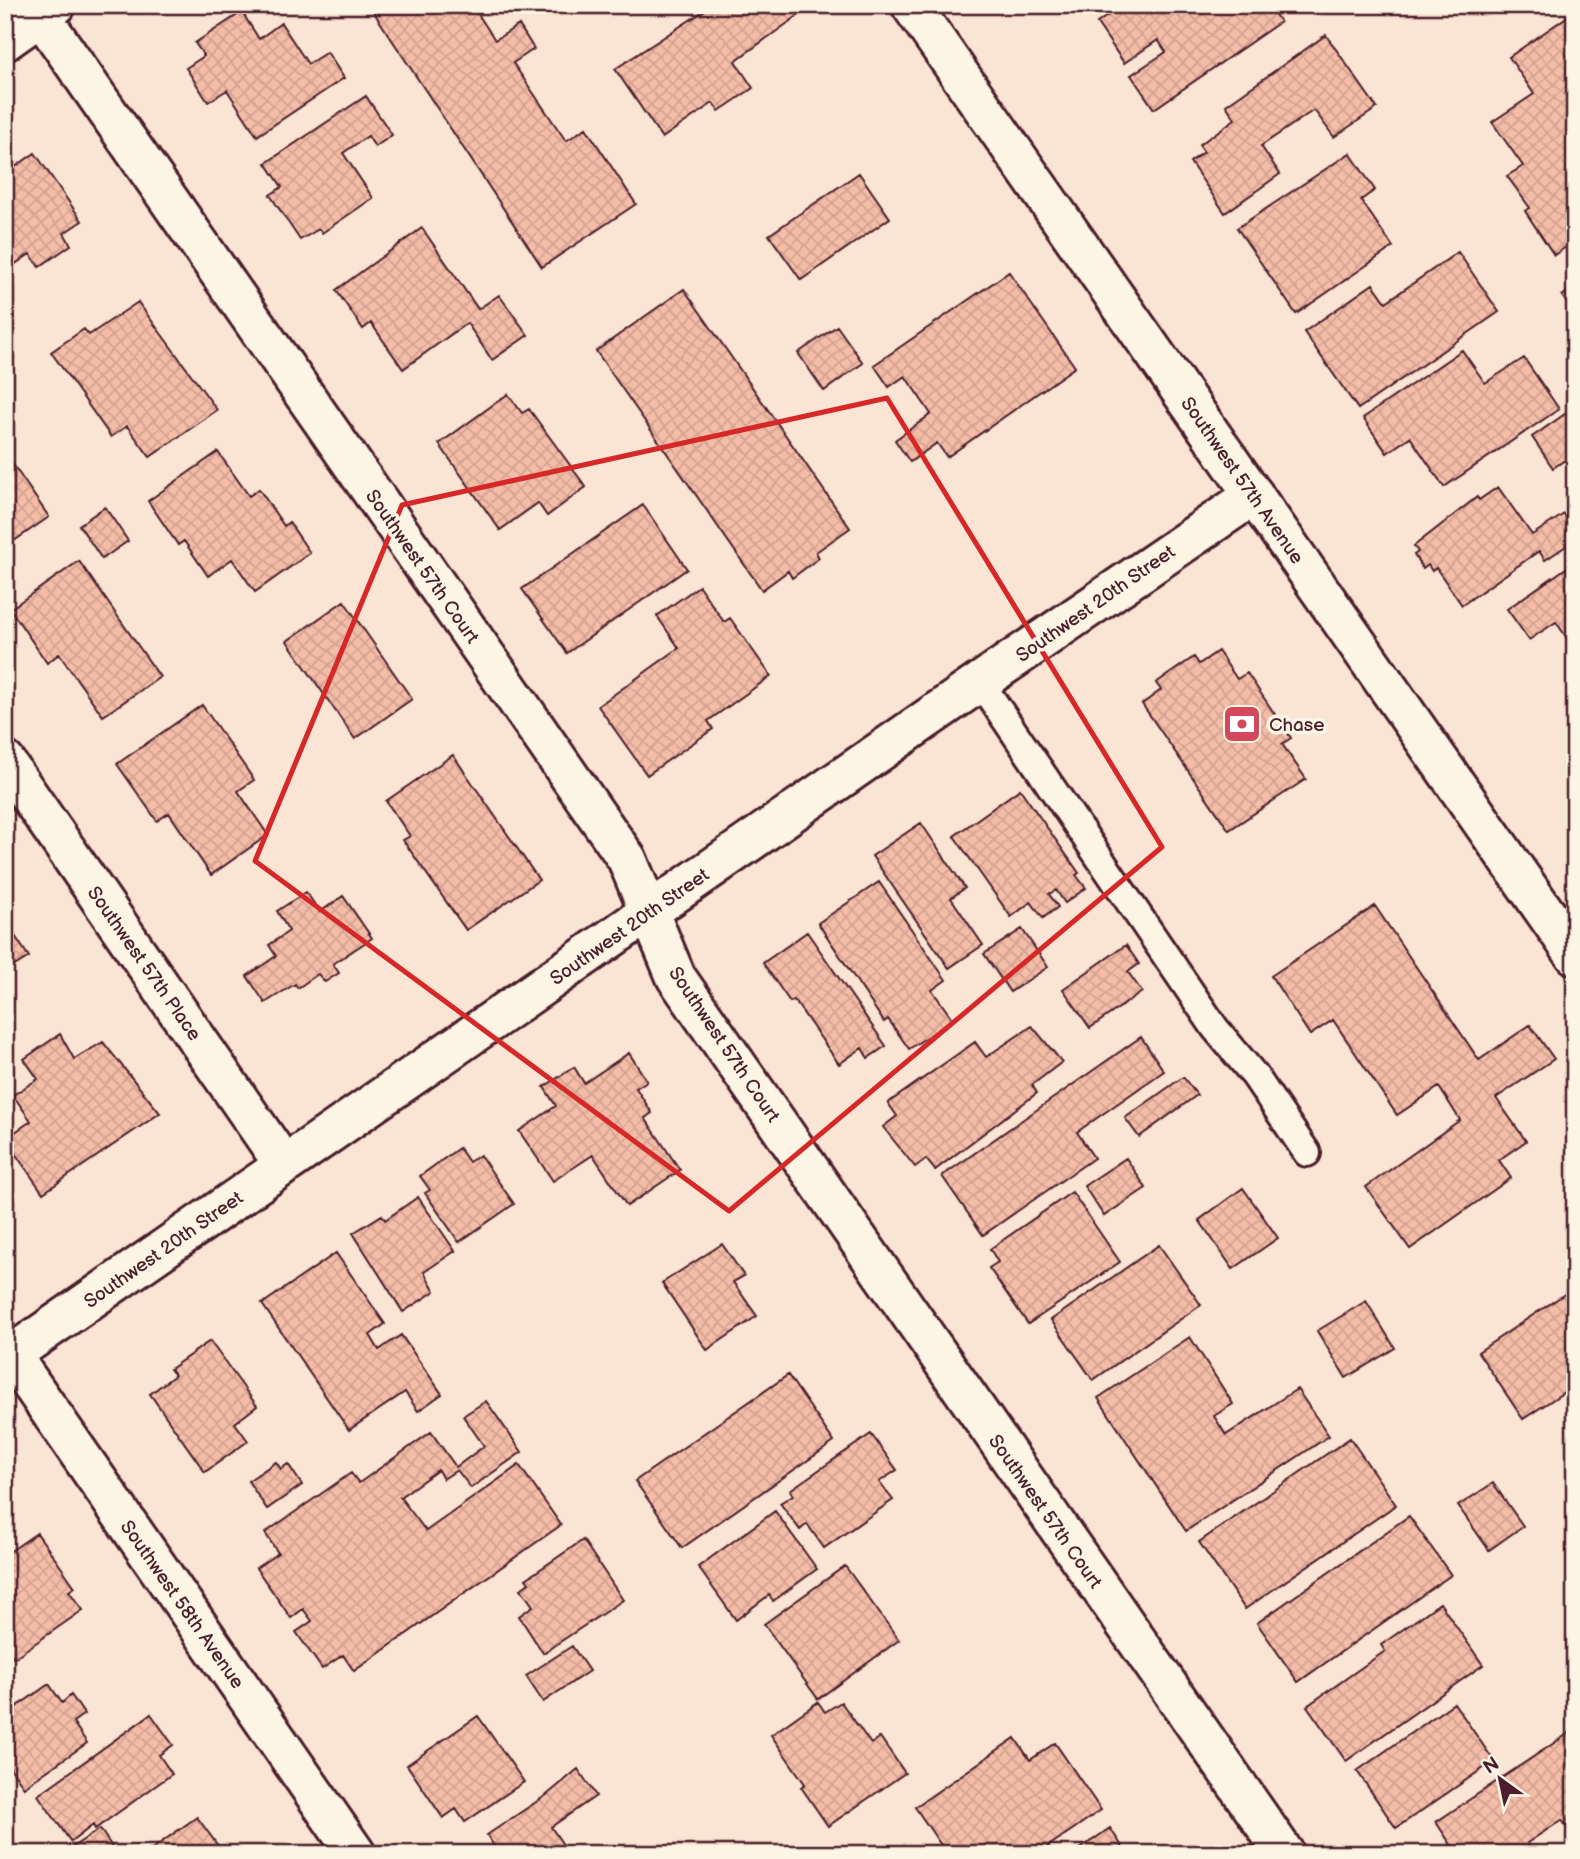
<svg xmlns="http://www.w3.org/2000/svg" width="1580" height="1859" font-family="'Balsamiq Sans',sans-serif">
  <defs>
    <pattern id="building-cross-hatch" width="8" height="8" patternUnits="userSpaceOnUse" patternTransform="scale(1.75)"><rect width="8" height="8" fill="#f4bda8"/><path d="M0 0l8 8M0 8l8-8" fill="none" stroke="#d3a291"/></pattern>
  </defs>
  <rect width="100%" height="100%" fill="#fae4d3"/>
  <filter id="ink" filterUnits="userSpaceOnUse"><feTurbulence type="fractalNoise" baseFrequency=".0143" numOctaves="2"/><feDisplacementMap in="SourceGraphic" scale="14" xChannelSelector="R" yChannelSelector="G"/><feConvolveMatrix kernelMatrix="1 2 1 2 8 2 1 2 1" color-interpolation-filters="sRGB"/></filter>
  <g filter="url(#ink)">
    <path fill="url(#building-cross-hatch)" stroke="#4a1f2b" stroke-width="2" d="M369,5H472L495,40L519,25L534,49L513,63L566,141L586,128L636,204L542,267Z
      M713,5H813L735,61L753,88L719,111L713,103L662,138L615,69Z
      M1079,5H1094L1084,12Z
      M1123,5H1269L1280,22L1154,109L1131,75L1166,52L1158,40L1124,63L1097,23Z
      M242,12L259,39L281,23L308,64L327,52L344,78L257,136L227,90L208,102L186,68L204,56L195,43Z
      M1571,14L1575,20V241L1554,255L1525,211L1530,208L1507,176L1523,166L1492,122L1534,94L1509,57Z
      M1326,35L1377,108L1334,137L1314,110L1261,146L1280,174L1225,213L1190,162L1204,152L1199,145L1235,119L1226,105Z
      M366,96L392,135L375,147L368,136L343,153L373,198L322,233L319,229L300,240L270,195L282,187L266,163Z
      M35,153L82,221L64,233L71,245L39,267L30,254L5,271V174Z
      M1350,153L1375,190L1361,200L1393,247L1296,314L1237,228Z
      M859,173L890,218L801,280L769,235Z
      M422,228L478,309L499,295L528,335L492,360L467,323L403,369L371,323L363,329L336,290Z
      M1458,252L1499,312L1358,409L1304,332L1373,284L1386,302Z
      M1009,272L1075,367L947,457L937,443L910,462L895,440L931,414L905,376L889,387L874,365Z
      M1575,287V315L1562,296Z
      M684,289L850,528L816,552L819,558L792,578L788,571L762,590L596,351Z
      M138,302L217,410L150,457L127,426L111,437L51,352L84,329L89,335Z
      M837,326L863,363L824,391L798,353Z
      M1462,350L1485,383L1524,358L1559,409L1444,487L1410,437L1387,453L1363,418Z
      M508,394L522,413L529,409L586,487L547,516L538,503L500,530L439,444Z
      M1575,407V475L1565,460L1553,468L1532,437Z
      M218,452L249,496L259,489L284,526L289,522L310,553L255,592L232,559L208,576L184,541L178,545L148,501Z
      M5,453L49,517L5,547Z
      M1498,487L1532,535L1564,514L1575,530V540L1545,560L1539,551L1462,605L1436,568L1432,571L1428,565L1423,569L1414,555L1418,552L1414,546L1477,497L1479,500Z
      M643,505L687,569L567,653L522,589Z
      M105,507L128,541L102,559L79,525Z
      M79,561L160,677L103,716L59,654L47,663L10,609Z
      M1575,562V650L1556,622L1529,640L1507,609Z
      M699,586L724,622L730,618L771,676L708,721L713,729L647,775L598,706L679,648L657,616Z
      M344,601L412,699L355,739L287,641Z
      M1218,651L1237,679L1247,673L1291,738L1282,744L1306,779L1229,830L1142,704L1161,690L1156,683L1194,657L1199,664Z
      M202,705L254,780L238,791L268,835L211,875L169,813L157,821L117,764Z
      M453,755L539,880L466,930L403,840L410,836L386,801Z
      M1020,789L1079,873L1076,875L1086,888L1065,903L1056,890L1049,894L1058,907L1043,918L1031,902L1011,917L954,836Z
      M921,823L965,888L951,898L983,945L949,968L872,856Z
      M879,882L946,980L932,990L953,1020L909,1049L888,1019L884,1022L818,923Z
      M306,892L320,912L343,896L372,938L333,964L339,973L325,982L318,974L298,988L295,984L265,1003L247,976L276,956L269,945L289,931L277,911Z
      M1375,906L1479,1060L1530,1025L1554,1059L1496,1098L1526,1141L1499,1160L1511,1178L1410,1249L1366,1187L1460,1120L1439,1087L1397,1115L1333,1020L1310,1035L1271,976Z
      M5,921L29,957L5,972Z
      M1022,929L1048,967L1010,992L984,954Z
      M807,932L886,1046L868,1058L862,1048L839,1064L794,1000L790,1002L763,963Z
      M1126,945L1139,964L1128,972L1142,992L1090,1028L1063,989Z
      M1032,1026L1062,1062L1032,1085L1037,1093L935,1170L926,1159L915,1167L883,1127L897,1116L888,1103L975,1042L986,1057Z
      M60,1034L74,1059L103,1042L160,1113L43,1193L5,1139L31,1121L13,1095L38,1079L24,1059Z
      M1141,1037L1164,1071L1077,1132L1094,1158L983,1235L942,1176Z
      M629,1053L647,1081L636,1088L652,1113L645,1118L680,1170L627,1206L593,1155L553,1181L519,1131L556,1106L544,1087L574,1067L584,1083Z
      M1183,1077L1197,1095L1139,1137L1125,1118Z
      M459,1148L469,1162L480,1155L514,1204L459,1242L425,1193L430,1190L420,1176Z
      M1126,1158L1146,1188L1104,1216L1084,1186Z
      M1243,1188L1278,1238L1233,1269L1199,1220Z
      M5,1191L14,1204L5,1210Z
      M1072,1192L1120,1262L1028,1324L989,1268L998,1262L990,1249Z
      M418,1197L455,1251L424,1272L435,1291L403,1312L353,1233L382,1215L385,1220Z
      M722,1244L744,1276L733,1282L757,1316L707,1350L662,1283Z
      M1159,1245L1201,1305L1093,1380L1051,1320Z
      M336,1253L385,1324L370,1335L379,1350L401,1335L442,1394L418,1411L405,1392L349,1430L262,1304Z
      M1575,1287V1385L1523,1419L1478,1352Z
      M1366,1301L1395,1348L1346,1378L1317,1331Z
      M1190,1337L1233,1404L1214,1416L1226,1435L1297,1389L1329,1436L1186,1531L1098,1398Z
      M210,1341L257,1406L235,1423L248,1441L205,1472L150,1394L175,1375L170,1369Z
      M788,1375L834,1442L682,1548L635,1481Z
      M486,1401L522,1452L471,1488L457,1470L443,1479L438,1470L400,1497L426,1531L519,1465L561,1525L354,1671L343,1655L322,1669L296,1632L312,1621L303,1609L291,1618L256,1568L278,1553L265,1533L351,1473L359,1483L431,1432L456,1467L484,1446L463,1416Z
      M871,1434L897,1470L879,1482L893,1500L824,1548L807,1524L800,1530L780,1503L793,1495L790,1490Z
      M1350,1438L1396,1505L1245,1609L1199,1542Z
      M276,1462L281,1469L288,1464L302,1485L267,1509L248,1481Z
      M1493,1483L1523,1526L1489,1550L1458,1506Z
      M775,1511L817,1569L773,1601L769,1595L736,1620L698,1567Z
      M1409,1516L1451,1575L1298,1682L1257,1623Z
      M37,1533L75,1587L69,1591L83,1610L14,1658L5,1646V1555Z
      M583,1540L623,1600L543,1653L519,1616L533,1606L521,1589L529,1583L526,1579Z
      M845,1566L899,1640L818,1699L764,1624Z
      M1440,1603L1483,1665L1346,1761L1307,1706L1385,1651L1381,1645Z
      M572,1646L589,1671L543,1702L526,1676Z
      M49,1684L62,1703L71,1695L84,1714L73,1722L87,1743L24,1787L5,1761V1715Z
      M818,1702L825,1712L841,1702L871,1744L880,1737L905,1773L828,1826L801,1787L805,1784L771,1735Z
      M1454,1703L1494,1761L1396,1828L1357,1771Z
      M151,1714L173,1745L159,1755L172,1774L95,1829L93,1825L71,1842L38,1795Z
      M478,1716L524,1782L465,1822L456,1809L443,1818L407,1765Z
      M1575,1729V1820L1566,1826L1562,1820L1527,1843L1534,1854H1457L1436,1822Z
      M1015,1738L1030,1760L1055,1743L1101,1810L1037,1854H947L915,1807Z
      M578,1769L596,1796L551,1827L568,1852L564,1854H499L487,1835L548,1794Z
      M197,1817L224,1854H145Z
      M1110,1828L1127,1854H1073Z
      M100,1829L114,1850L108,1854H62Z
      M606,1847L611,1854H596Z"/>
    <g fill="none" stroke-linecap="round" stroke-linejoin="round">
      <defs>
        <path id="lane" d="M980,682L1215,1028L1255,1076L1307,1153"/>
        <path id="street" d="M41,16L627,859L676,977L1285,1854
          M5,41L56,5
          M5,761L284,1165
          M11,1355L356,1854
          M5,1359L980,682L1254,495"/>
        <path id="secondary" d="M911,5L1575,955"/>
      </defs>
      <use href="#lane" stroke="#4a1f2b" stroke-width="32"/>
      <use href="#street" stroke="#4a1f2b" stroke-width="44"/>
      <use href="#secondary" stroke="#4a1f2b" stroke-width="44"/>
      <use href="#lane" stroke="#fcf5e5" stroke-width="26"/>
      <use href="#street" stroke="#fcf5e5" stroke-width="38"/>
      <use href="#secondary" stroke="#fcf5e5" stroke-width="38"/>
    </g>
  </g>
  <path fill="none" stroke="#d62828" stroke-width="5" stroke-linejoin="round" d="M887,398L1162,847L729,1211L255,861L402,505Z"/>
  <defs>
    <symbol id="bank-square" viewBox="-11 -11 22 22"><rect x="-9" y="-9" width="18" height="18" rx="4" fill="#d1495b" stroke="#fcf5e5"/><path d="M-6-4H6V4H-6ZM0-2.3a2.3 2.3 0 1 0 0 4.6a2.3 2.3 0 1 0 0-4.6Z" fill="#fff"/></symbol>
  </defs>
  <g fill-rule="evenodd">
    <use href="#bank-square" x="1220" y="702" width="44" height="44"/>
  </g>
  <g text-anchor="middle" stroke-width="7" stroke-linejoin="round" paint-order="stroke">
    <g font-size="19" fill="#4a1f2b" stroke="#fcf5e5">
      <text transform="translate(1243 480) rotate(55)" y="7">Southwest 57th Avenue</text>
      <text transform="translate(423 566) rotate(55)" y="7">Southwest 57th Court</text>
      <text transform="translate(1095 603) rotate(-35)" y="7">Southwest 20th Street</text>
      <text transform="translate(629 926) rotate(-35)" y="7">Southwest 20th Street</text>
      <text transform="translate(145 963) rotate(55)" y="7">Southwest 57th Place</text>
      <text transform="translate(725 1044) rotate(56)" y="7">Southwest 57th Court</text>
      <text transform="translate(163 1249) rotate(-35)" y="7">Southwest 20th Street</text>
      <text transform="translate(1046 1511) rotate(55)" y="7">Southwest 57th Court</text>
      <text transform="translate(183 1604) rotate(55)" y="7">Southwest 58th Avenue</text>
    </g>
    <g font-size="19" fill="#4a1f2b" stroke="#fcf5e5" text-anchor="start">
      <text x="1269" y="731">Chase</text>
    </g>
  </g>
  <rect width="1580" height="1859" fill="none" stroke="#fcf5e5" stroke-width="28"/>
  <rect x="14" y="14" width="1552" height="1831" fill="none" stroke="#4a1f2b" stroke-width="2.5" filter="url(#ink)"/>
  <g transform="translate(1500 1779) rotate(327)" stroke="#fcf5e5" stroke-width="5" paint-order="stroke">
  <path d="M0-5L12 26L0 18L-12 26Z" fill="#4a1f2b"/>
  <text y="-10" font-size="19" font-weight="bold" text-anchor="middle" fill="#4a1f2b">N</text>
  </g>
</svg>
